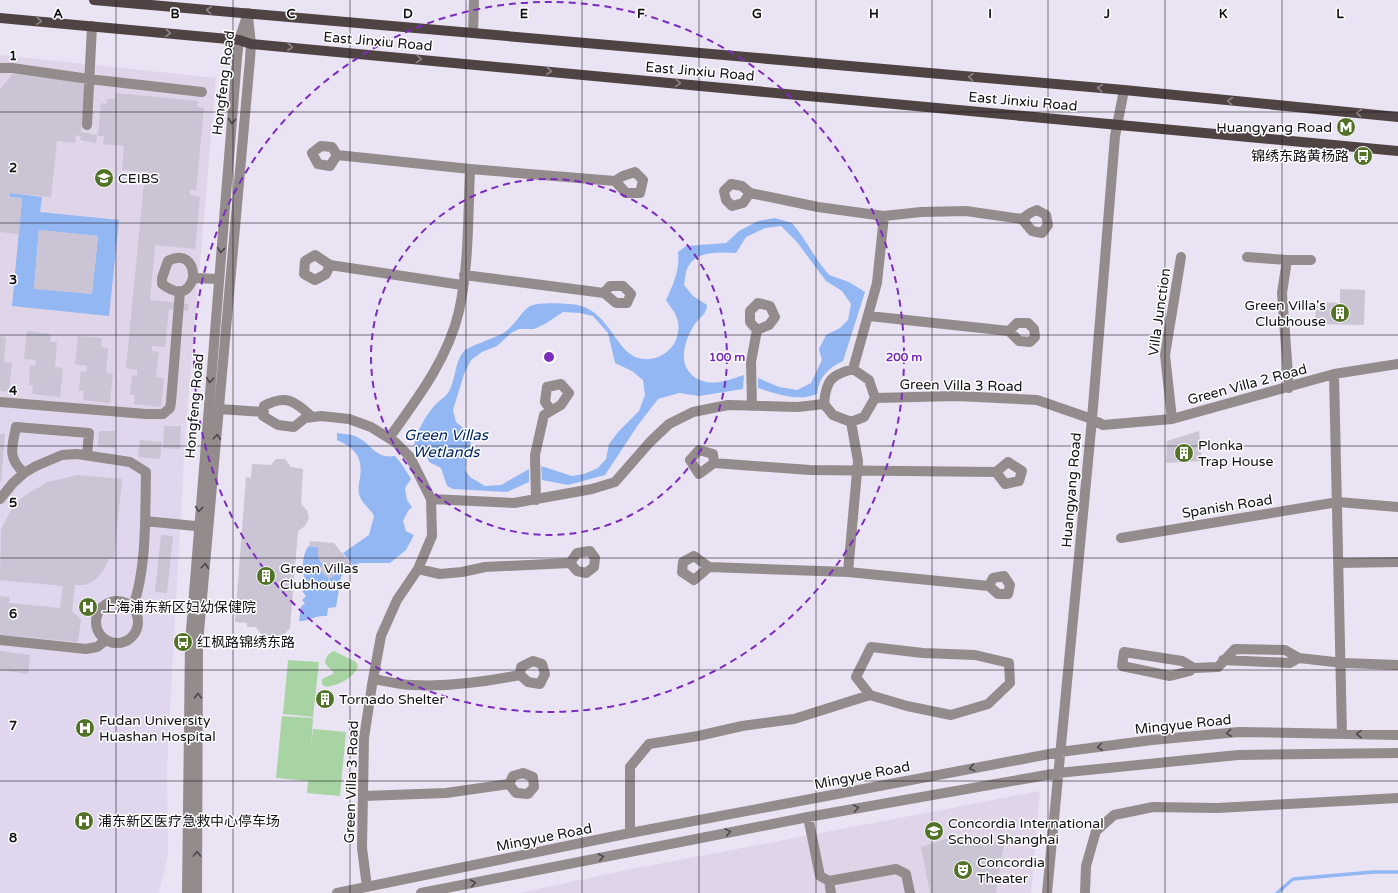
<svg xmlns="http://www.w3.org/2000/svg" width="1398" height="893" font-family="'Varela Round','Noto Sans SC',sans-serif">
  <rect width="100%" height="100%" fill="#eae3f3"/>
  <path fill="#e0d6ed" d="M0,407L186,425L171,689L167,769L168,854L159,893H0Z"/>
  <path fill="#dfd4e8" d="M0,55L216,78L186,425L0,407Z
    M1040,791L1031,893H519L622,871Z"/>
  <path fill="#a8d3a3" d="M334,651L356,662L358,667C352,679 339,685 326,687L322,684V679L333,674V671L329,668L325,663C326,656 328,654 334,651Z
    M288,660L319,662L313,717L283,714Z
    M282,716L313,718L311,747L313,729L346,732L340,796L307,793L308,781L276,778Z"/>
  <path fill="#93b7f3" fill-rule="evenodd" d="M10,193L42,197L40,212L119,220L109,316L12,306L22,198L10,197ZM39,230L98,236L92,294L34,288Z
    M775,218L792,223L802,236L818,261L829,275L849,282L865,292L843,361C828,368 819,377 817,394C797,402 778,394 758,388V378L779,387L797,390L811,383L822,360L819,349L826,335L840,328L848,320L851,304L842,291L826,281L797,242L781,226L765,228L746,237L736,253C720,252 695,250 687,269C685,274 685,280 684,285L693,296L707,305C707,314 699,318 694,325C685,340 677,363 693,376C709,388 726,381 744,375L743,389L699,396L679,393L658,399L638,425L605,475L568,485L542,480L541,466L572,476L584,474L598,468L606,459L609,444L618,432L639,411L645,395L643,380L632,371L615,363L608,333L593,316L580,313L563,312L545,324L534,329H519L511,333L497,346L482,352L471,360L464,374L453,410L456,422L468,432L471,443L466,456L465,470L470,477L485,486L501,485L529,469V482L507,492L453,489L447,486L441,468L429,462L426,453L414,445C417,431 426,414 437,403C440,400 445,397 448,393C456,381 454,362 464,351C469,346 496,338 505,332C514,326 522,311 530,306C539,302 571,303 581,306C612,315 616,356 643,359C666,361 684,340 677,318C675,312 669,305 666,300C674,283 680,270 678,252L686,246L726,243L739,231L758,221Z
    M337,433C344,434 353,434 359,438C373,446 376,459 395,456C399,460 408,473 411,479L405,488L407,500L412,507L408,511L403,521L406,531L414,535L406,550L390,563H359L354,567L343,553L369,535L374,516C370,508 361,503 359,494C358,489 359,483 360,478C363,457 356,449 337,440Z
    M309,546L318,547V558L323,565L329,579L340,568L338,565L342,561L348,568L341,577L336,607L328,608L327,616C314,615 311,621 299,621L301,607L305,603L302,600L306,596L302,591L306,588L302,585L306,581C301,573 302,553 309,546Z"/>
  <g fill="none" stroke-linecap="round" stroke-linejoin="round">
    <path stroke="#93b7f3" stroke-width="3.5" d="M1277,893L1293,879L1373,872H1398"/>
  </g>
  <path fill="#cac4d4" d="M12,74L86,82L81,132L97,135L96,143L80,140L81,136L76,135L75,143L57,141L51,197L10,193V197L22,198L19,234L0,232V90Z
    M115,93L198,101L197,107L204,108L196,190H190V195L200,197L195,249L155,245L150,300L189,304L188,311L169,309L165,347L152,346V351L159,352L156,377L164,378L161,407L134,404L135,395H130L132,375L137,376V370L126,368L145,172L122,170L124,146L103,144L104,136H98L101,103L107,104V99H115Z
    M39,230L98,236L92,294L34,289Z
    M1340,289L1365,290L1364,325L1315,324L1316,302L1340,303Z
    M27,331L51,334L50,342H57L55,367L63,368L60,397L32,394L33,385H29L30,365L35,366L36,360L24,359Z
    M0,336L6,337L4,362L12,363L9,392L0,391Z
    M78,336L102,338L101,347L108,348L106,373L113,374L110,403L83,400L84,391H79L81,371L86,372L87,366L75,364Z
    M164,426H181L180,449L163,448Z
    M99,431H115V448L98,447Z
    M1199,431L1202,461L1166,463L1167,441Z
    M0,434H5L1,482H0Z
    M140,440L162,442L160,459L138,457Z
    M276,459H285L291,467L303,469L301,504L307,510L309,518L305,526L298,531L290,628L281,638H270L260,633L256,627H247V623L235,622L246,477L251,478L252,464L271,465Z
    M77,475L122,479L114,559H109L103,571L94,581L85,585H75L72,611L81,619L78,642L0,635V596L10,597L9,603L60,608L63,586L0,580L1,529L13,506L24,496L48,482Z
    M161,535L173,536L167,593L155,592Z
    M310,541L334,543L354,568L350,570L342,561L338,565L340,568L329,579L319,569L323,565L318,558V547L309,546Z
    M0,651L30,655L28,674L0,670Z
    M318,695L333,696L332,704L317,703Z
    M951,837L1004,843L996,893H930L921,847Z"/>
  <g fill="none" stroke-linecap="round" stroke-linejoin="round">
    <path stroke="#948b8c" stroke-width="10" d="M473,33L474,0
      M0,68H12L89,79L202,92
      M87,125L92,26
      M337,155L332,147L321,146L312,153L318,164L330,166L337,155L470,169
      M750,193L742,186L731,184L724,191L726,200L732,206L743,203L750,193L818,207L884,216L921,212L966,211L1022,219
      M1037,210L1046,215L1048,225L1042,233L1032,231L1022,219L1030,213Z
      M1247,257L1287,260
      M330,265L326,274L315,280L304,274L305,261L315,255L330,265L462,285
      M464,275L604,293L616,303H627L631,294L623,286H610L604,293
      M193,278C187,296 176,294 162,284V278L168,261C183,253 194,261 193,278L219,279
      M869,316L1009,331L1019,341L1030,342L1035,337L1034,329L1028,323H1017L1009,331
      M853,369L877,283L884,216
      M1334,374L1342,734
      M1289,388L1282,293L1287,260H1311
      M875,398L869,380L853,369C831,375 826,380 824,404L833,415L851,422L864,417L875,398L957,396L1037,400L1092,419L1103,425L1172,419L1334,374L1398,364
      M0,402L146,414H163L170,408L171,402L180,291
      M752,406L751,362L757,330L769,325L775,317L770,306L758,303L750,311V322L757,330
      M219,409L264,412
      M312,417C295,401 286,394 264,406L263,416L278,425L294,427L305,418L321,416L349,419L371,427L395,442L410,457L431,499L432,536L418,569L397,600L381,636L372,685L364,738L362,848L367,887
      M1172,419L1165,355L1181,257
      M851,422L858,461L848,572L989,586L998,594H1008L1010,585L1004,576L993,578L989,586
      M389,438C417,399 448,359 459,311C469,266 468,216 470,169L615,181L626,193H640L643,180L635,172L623,176L615,181
      M714,463L713,454L699,450L690,460L699,474L714,463L810,470L996,472L1005,484L1019,481L1022,471L1008,462L996,472
      M24,473C7,457 12,448 16,427L89,433L87,455
      M0,499L13,483L24,473L36,466L62,455L77,454L130,462L146,472C145,515 147,567 133,607
      M431,499L514,503L592,489L615,482L650,442L669,424L693,412L728,405L798,407L824,404
      M536,500L535,455L544,415L561,405L569,393L561,384L547,387L545,402L551,410
      M145,521L205,527
      M1121,538L1338,502L1398,507
      M1338,563L1398,562
      M709,567L694,556L683,562L682,572L694,580L709,567L848,572
      M418,569L440,574L462,572L485,567L570,563L577,571L586,573L594,567L595,558L590,551L577,553L570,563
      M96 622a21 21 0 1 1 42 0a21 21 0 1 1-42 0Z
      M0,640L86,649L97,647L106,640
      M1223,660L1290,663L1299,658
      M1190,671L1170,676L1122,666L1124,652L1182,661L1194,668L1218,667L1235,649L1285,650L1299,658L1343,663L1398,665
      M373,679C386,681 399,685 412,685C449,687 485,682 520,675L528,682L540,684L545,674L542,664L533,661L521,667L520,675
      M364,796L446,793L509,784L516,793L528,794L534,787L533,777L523,773L513,776L509,784
      M808,817L820,876L829,881L896,869L906,874L910,893
      M630,833V767L649,744L698,736L742,726L794,719L870,695L907,706L951,715L988,704L1010,683L1009,663L975,655L923,653L871,647L856,677L870,695
      M829,881L831,893
      M187,893L190,643L237,58L239,40L248,13
      M197,893L198,643L250,59L251,44L248,17
      M337,893L630,833L1060,752L1152,740L1239,732L1398,735
      M421,893L808,817L1058,773L1238,755L1398,753
      M1047,893L1092,419L1115,136L1124,90
      M1085,893L1086,866L1096,831L1114,815L1153,807L1217,808L1398,798"/>
    <path stroke="#504344" stroke-width="10" d="M94,0L1124,90L1398,117
      M0,18L239,40L251,44L1398,151"/>
  </g>
  <defs><path id="oneway-chevron" d="M-2-3.5L2.5 0L-2 3.5" fill="none" stroke-width="1.6" stroke-linecap="round" stroke-linejoin="round"/></defs>
  <g stroke="#8d8585">
    <use href="#oneway-chevron" transform="translate(209 10) rotate(-175)"/>
    <use href="#oneway-chevron" transform="translate(39 21) rotate(5)"/>
    <use href="#oneway-chevron" transform="translate(168 33) rotate(5)"/>
    <use href="#oneway-chevron" transform="translate(290 47) rotate(5)"/>
    <use href="#oneway-chevron" transform="translate(419 59) rotate(5)"/>
    <use href="#oneway-chevron" transform="translate(549 71) rotate(5)"/>
    <use href="#oneway-chevron" transform="translate(971 77) rotate(-175)"/>
    <use href="#oneway-chevron" transform="translate(678 83) rotate(5)"/>
    <use href="#oneway-chevron" transform="translate(1100 88) rotate(-175)"/>
    <use href="#oneway-chevron" transform="translate(1230 101) rotate(-174)"/>
    <use href="#oneway-chevron" transform="translate(1359 113) rotate(-174)"/>
  </g>
  <g stroke="#4c474b">
    <use href="#oneway-chevron" transform="translate(232 121) rotate(95)"/>
    <use href="#oneway-chevron" transform="translate(221 250) rotate(95)"/>
    <use href="#oneway-chevron" transform="translate(210 380) rotate(95)"/>
    <use href="#oneway-chevron" transform="translate(217 437) rotate(-85)"/>
    <use href="#oneway-chevron" transform="translate(199 509) rotate(95)"/>
    <use href="#oneway-chevron" transform="translate(205 566) rotate(-85)"/>
    <use href="#oneway-chevron" transform="translate(198 696) rotate(-90)"/>
    <use href="#oneway-chevron" transform="translate(1229 733) rotate(175)"/>
    <use href="#oneway-chevron" transform="translate(1359 734) rotate(-179)"/>
    <use href="#oneway-chevron" transform="translate(1100 747) rotate(173)"/>
    <use href="#oneway-chevron" transform="translate(972 768) rotate(169)"/>
    <use href="#oneway-chevron" transform="translate(856 808) rotate(-10)"/>
    <use href="#oneway-chevron" transform="translate(728 832) rotate(-11)"/>
    <use href="#oneway-chevron" transform="translate(197 854) rotate(-90)"/>
    <use href="#oneway-chevron" transform="translate(601 857) rotate(-11)"/>
    <use href="#oneway-chevron" transform="translate(473 883) rotate(-11)"/>
  </g>
  <path fill="none" stroke="#121015" stroke-width="1" stroke-opacity="0.55" d="M116,0V893M233,0V893M350,0V893M466,0V893M582,0V893M699,0V893M816,0V893M932,0V893M1048,0V893M1165,0V893M1282,0V893M0,112H1398M0,223H1398M0,335H1398M0,446H1398M0,558H1398M0,670H1398M0,781H1398"/>
  <g fill="none" stroke="#7b2cbf" stroke-width="2" stroke-dasharray="7 5">
    <circle cx="549" cy="357" r="178"/>
    <circle cx="549" cy="357" r="355"/>
  </g>
  <defs>
    <symbol id="metro-disc" viewBox="-11 -11 22 22"><circle r="9.5" fill="#527228" stroke="#fff"/><path d="M-5.5 5V-5H-3L0 0L3-5H5.5V5H3V-.5L0 4L-3-.5V5Z" fill="#fff"/></symbol>
    <symbol id="bus-disc" viewBox="-11 -11 22 22"><circle r="9.5" fill="#527228" stroke="#fff"/><path d="M-5-6H5V4H4V6H2V4H-2V6H-4V4H-5ZM-3.5-4V0h7V-4ZM-3.5 1.2v1.5H-2V1.2ZM2 1.2v1.5H3.5V1.2Z" fill="#fff"/></symbol>
    <symbol id="school-disc" viewBox="-11 -11 22 22"><circle r="9.5" fill="#527228" stroke="#fff"/><path d="M0-5L7-2L0 1L-7-2ZM-4 1L0 2.5L4 1V4Q0 6-4 4Z" fill="#fff"/></symbol>
    <symbol id="building-disc" viewBox="-11 -11 22 22"><circle r="9.5" fill="#527228" stroke="#fff"/><path d="M-4-6H4V6H1V3H-1V6H-4ZM-2.5-4.3h1.7v1.8h-1.7ZM.8-4.3h1.7v1.8H.8ZM-2.5-1h1.7V.8h-1.7ZM.8-1h1.7V.8H.8Z" fill="#fff"/></symbol>
    <symbol id="hospital-disc" viewBox="-11 -11 22 22"><circle r="9.5" fill="#527228" stroke="#fff"/><path d="M-5-5h3v3.5h4V-5h3V5h-3V1.5h-4V5h-3Z" fill="#fff"/></symbol>
    <symbol id="theatre-disc" viewBox="-11 -11 22 22"><circle r="9.5" fill="#527228" stroke="#fff"/><path d="M-5-5.5Q0-4 5-5.5V0Q5 5 0 6Q-5 5-5 0ZM-3.3-2.5H-1v1.5H-3.3ZM1-2.5H3.3v1.5H1ZM-2.8 1Q0 5.5 2.8 1Z" fill="#fff"/></symbol>
  </defs>
  <g fill-rule="evenodd">
    <use href="#metro-disc" x="1335" y="116" width="22" height="22"/>
    <use href="#bus-disc" x="1352" y="145" width="22" height="22"/>
    <use href="#school-disc" x="93" y="167" width="22" height="22"/>
    <use href="#building-disc" x="1329" y="302" width="22" height="22"/>
    <use href="#building-disc" x="1173" y="442" width="22" height="22"/>
    <use href="#building-disc" x="255" y="565" width="22" height="22"/>
    <use href="#hospital-disc" x="77" y="596" width="22" height="22"/>
    <use href="#bus-disc" x="172" y="631" width="22" height="22"/>
    <use href="#building-disc" x="314" y="688" width="22" height="22"/>
    <use href="#hospital-disc" x="74" y="717" width="22" height="22"/>
    <use href="#hospital-disc" x="73" y="810" width="22" height="22"/>
    <use href="#school-disc" x="923" y="820" width="22" height="22"/>
    <use href="#theatre-disc" x="952" y="859" width="22" height="22"/>
  </g>
  <g text-anchor="middle" stroke-width="3" stroke-linejoin="round" paint-order="stroke">
    <g font-size="14" fill="#121015" stroke="#fff">
      <text transform="translate(378 41) rotate(5)" y="5">East Jinxiu Road</text>
      <text transform="translate(700 71) rotate(5)" y="5">East Jinxiu Road</text>
      <text transform="translate(223 83) rotate(-83)" y="5">Hongfeng Road</text>
      <text transform="translate(1023 101) rotate(5)" y="5">East Jinxiu Road</text>
      <text transform="translate(1159 312) rotate(-82)" y="5">Villa Junction</text>
      <text transform="translate(1247 384) rotate(-15)" y="5">Green Villa 2 Road</text>
      <text transform="translate(961 385) rotate(1)" y="5">Green Villa 3 Road</text>
      <text transform="translate(194 406) rotate(-85)" y="5">Hongfeng Road</text>
      <text transform="translate(1071 490) rotate(-85)" y="5">Huangyang Road</text>
      <text transform="translate(1227 506) rotate(-9)" y="5">Spanish Road</text>
      <text transform="translate(1183 724) rotate(-6)" y="5">Mingyue Road</text>
      <text transform="translate(862 775) rotate(-11)" y="5">Mingyue Road</text>
      <text transform="translate(351 782) rotate(-88)" y="5">Green Villa 3 Road</text>
      <text transform="translate(544 837) rotate(-11)" y="5">Mingyue Road</text>
    </g>
    <g font-size="14" fill="#121015" stroke="#fff" text-anchor="start">
      <text x="1332" y="132" text-anchor="end">Huangyang Road</text>
      <text x="1349" y="161" text-anchor="end">锦绣东路黄杨路</text>
      <text x="118" y="183">CEIBS</text>
      <text x="1326" y="310" text-anchor="end">Green Villa's<tspan x="1326" dy="16">Clubhouse</tspan></text>
      <text x="1198" y="450">Plonka<tspan x="1198" dy="16">Trap House</tspan></text>
      <text x="280" y="573">Green Villas<tspan x="280" dy="16">Clubhouse</tspan></text>
      <text x="102" y="612">上海浦东新区妇幼保健院</text>
      <text x="197" y="647">红枫路锦绣东路</text>
      <text x="339" y="704">Tornado Shelter</text>
      <text x="99" y="725">Fudan University<tspan x="99" dy="16">Huashan Hospital</tspan></text>
      <text x="98" y="826">浦东新区医疗急救中心停车场</text>
      <text x="948" y="828">Concordia International<tspan x="948" dy="16">School Shanghai</tspan></text>
      <text x="977" y="867">Concordia<tspan x="977" dy="16">Theater</tspan></text>
    </g>
    <g font-size="15" font-style="italic" fill="#022868" stroke="#fff">
      <text x="446" y="440">Green Villas<tspan x="446" dy="17">Wetlands</tspan></text>
    </g>
  </g>
  <g font-size="13" text-anchor="middle" font-weight="bold" fill="#121015" stroke="#fff" stroke-width="3" stroke-linejoin="round" paint-order="stroke">
    <text x="58" y="18">A</text>
    <text x="175" y="18">B</text>
    <text x="291" y="18">C</text>
    <text x="408" y="18">D</text>
    <text x="524" y="18">E</text>
    <text x="641" y="18">F</text>
    <text x="757" y="18">G</text>
    <text x="874" y="18">H</text>
    <text x="990" y="18">I</text>
    <text x="1107" y="18">J</text>
    <text x="1223" y="18">K</text>
    <text x="1340" y="18">L</text>
    <text x="13" y="60">1</text>
    <text x="13" y="172">2</text>
    <text x="13" y="284">3</text>
    <text x="13" y="395">4</text>
    <text x="13" y="507">5</text>
    <text x="13" y="618">6</text>
    <text x="13" y="730">7</text>
    <text x="13" y="842">8</text>
  </g>
  <circle cx="549" cy="357" r="6" fill="#7b2cbf" stroke="#fff" stroke-width="2"/>
  <g font-size="12" text-anchor="middle" font-weight="bold" fill="#7b2cbf" stroke="#fff" stroke-width="3" stroke-linejoin="round" paint-order="stroke">
    <text x="727" y="361">100 m</text>
    <text x="904" y="361">200 m</text>
  </g>
</svg>
